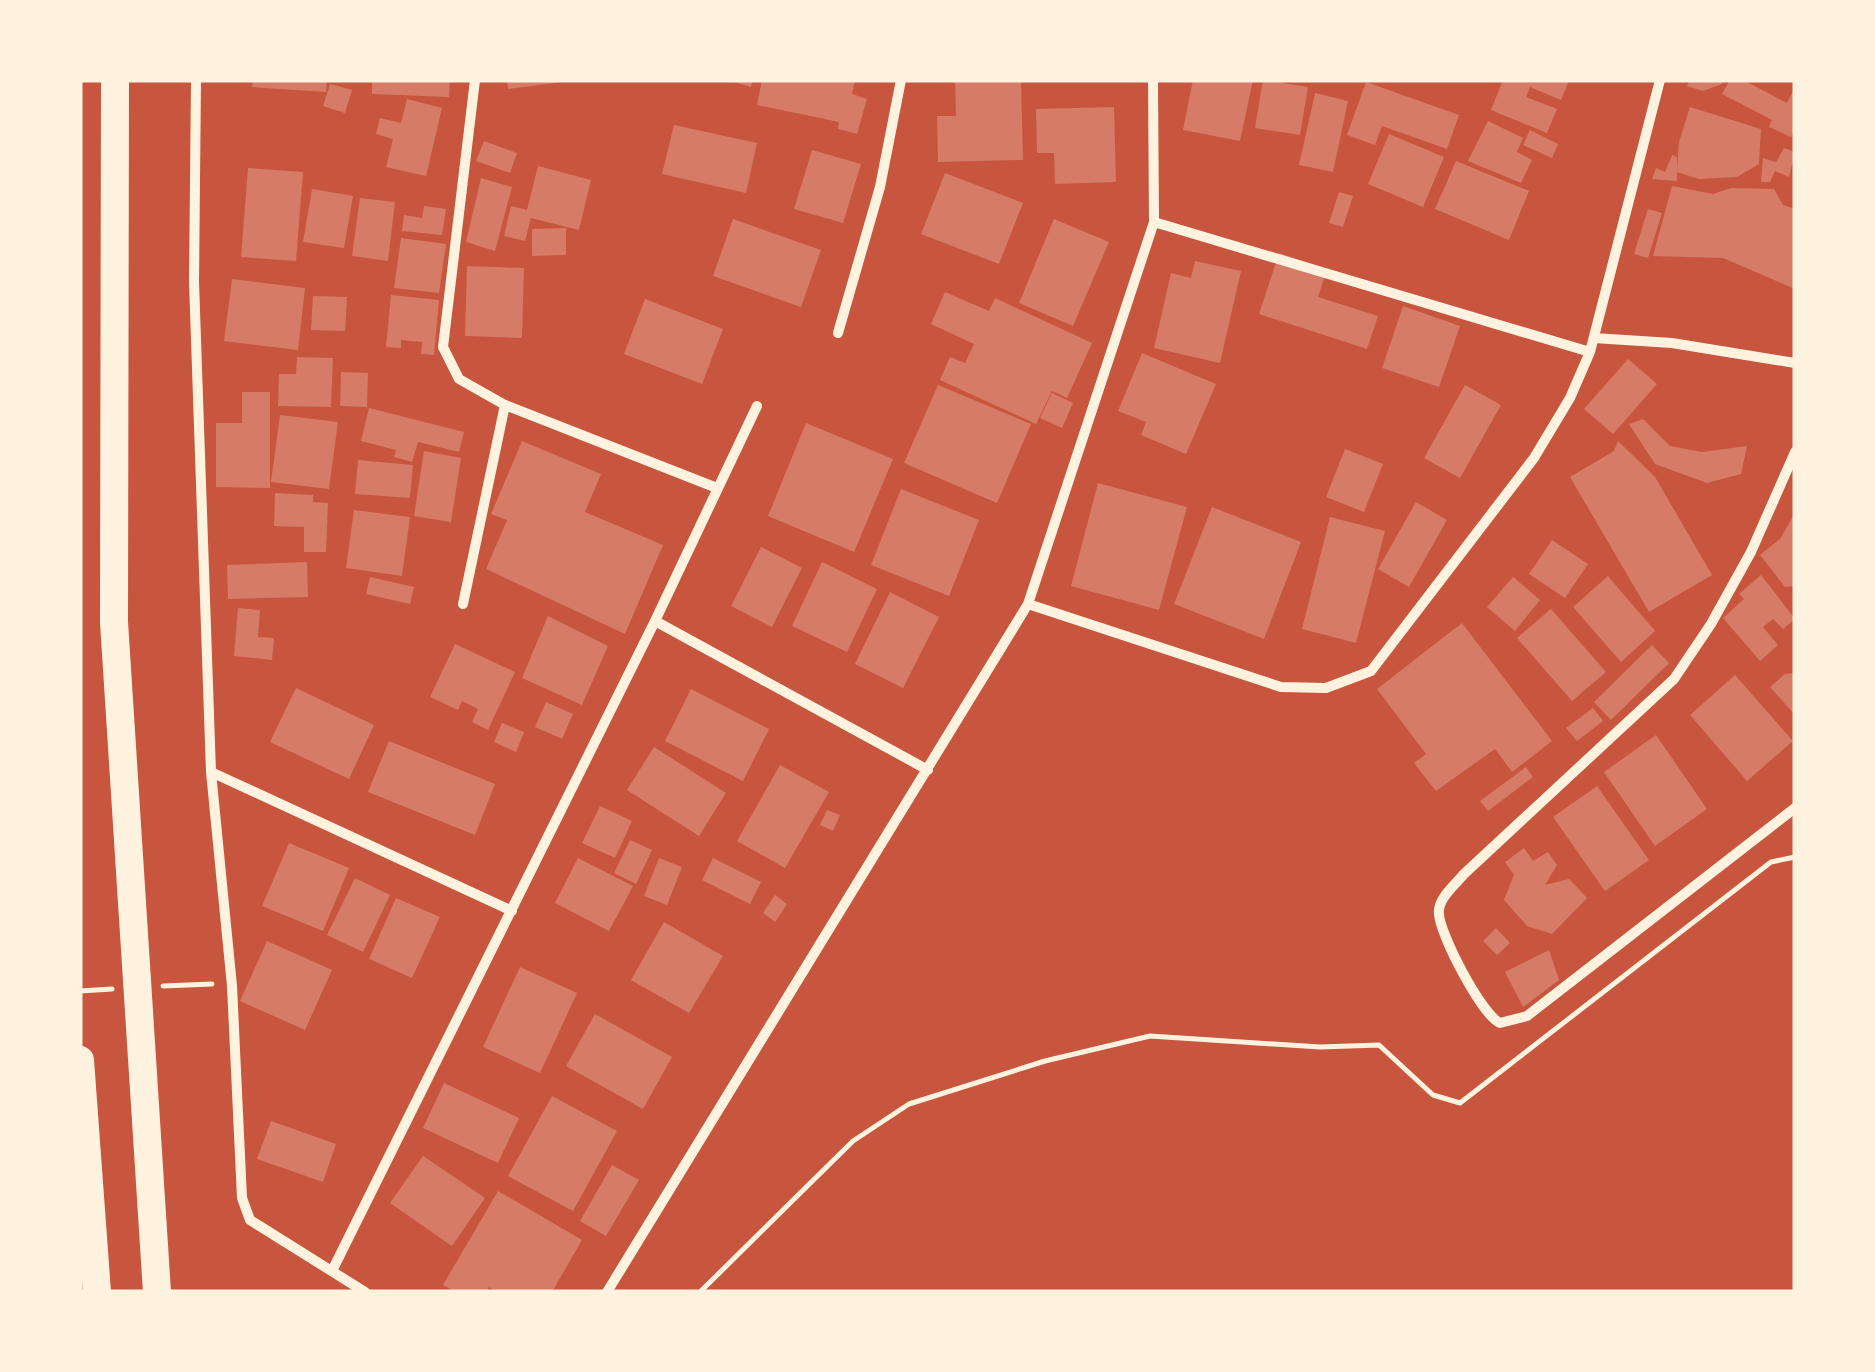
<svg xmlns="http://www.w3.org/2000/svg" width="1875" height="1372" font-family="Montserrat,sans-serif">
  <rect width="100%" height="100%" fill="#c8553d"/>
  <path fill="#d67c66" d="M253,80H327L326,92L252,87Z
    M372,80H450L449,97L372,94Z
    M507,80H562V82L508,89Z
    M727,80H753L751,87Z
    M762,80H855L852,94L867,99L857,134L838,129L839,122L757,105Z
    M955,80H1021L1023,160L938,162L937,116H956Z
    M1193,80H1253L1240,141L1183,130Z
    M1263,80L1308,87L1300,135L1255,128Z
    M1503,80H1569L1561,100L1530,87L1526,97L1557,109L1547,133L1491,110Z
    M1690,80H1722V84L1703,91L1687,86Z
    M1730,80H1743L1787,103L1795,87V129L1791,137L1769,127L1772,120L1722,94Z
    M1366,82L1459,115L1447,149L1382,126L1375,145L1347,135Z
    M330,84L352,90L345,113L323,106Z
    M1315,93L1348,101L1333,172L1299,165Z
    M407,99L442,108L426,176L386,167L393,139L376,134L380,118L401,123Z
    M1114,107L1116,182L1055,184L1054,153H1037L1036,109Z
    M1690,107L1761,129L1759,164L1737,177L1699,179L1677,172L1679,142Z
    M1488,121L1523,138L1517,152L1532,160L1521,183L1468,161Z
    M674,125L757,143L746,193L662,174Z
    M1530,130L1558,144L1552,158L1523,145Z
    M1389,134L1444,157L1423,207L1368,184Z
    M484,141L517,153L510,173L476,161Z
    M1784,148L1795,152L1789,177L1775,171L1770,182H1761L1763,158L1776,162Z
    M812,150L861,164L843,223L794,209Z
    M1672,155L1677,157V181L1652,179L1656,168L1665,172Z
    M1456,161L1529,191L1509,240L1435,209Z
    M538,166L591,180L579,230L531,218L525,241L504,236L511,206L527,210Z
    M248,168L303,172L296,261L241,257Z
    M945,173L1023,203L999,264L921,234Z
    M481,178L512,187L495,251L466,242Z
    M1672,186L1713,194L1731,188L1774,189L1783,205L1795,209V289L1723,258L1653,256Z
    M312,189L353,196L344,248L303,242Z
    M1339,192L1353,196L1343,227L1329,223Z
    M360,198L395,202L388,261L352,256Z
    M424,206L446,209L442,235L402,231L404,215L422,218Z
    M1648,209L1662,213L1648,258L1634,254Z
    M733,219L821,250L801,307L713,276Z
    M1054,219L1109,242L1073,326L1019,303Z
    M566,228V255L532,256V229Z
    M401,238L446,244L439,293L394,288Z
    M1279,253L1327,269L1318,297L1378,316L1367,349L1259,314Z
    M1195,261L1241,271L1220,363L1154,348L1171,273L1191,278Z
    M467,266L524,268L522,338L465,336Z
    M232,279L305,288L298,350L224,341Z
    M945,292L989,311L995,298L1092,343L1067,398L1052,391L1036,424L940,380L950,357L965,363L974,344L931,324Z
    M391,295L439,300L434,355L421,354L422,342L401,340V348L386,347Z
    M313,296L347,297L345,331L311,330Z
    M645,299L723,329L702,384L624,354Z
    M1403,306L1460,326L1439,387L1382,368Z
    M1142,353L1216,384L1186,454L1141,435L1146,422L1118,411Z
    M297,357L333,358L331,407L278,406L279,374H296Z
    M1628,359L1657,384L1613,434L1584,409Z
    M341,372L368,373L367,407L340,406Z
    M938,385L1031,424L997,503L904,463Z
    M1465,385L1501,405L1460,478L1424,458Z
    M242,392H270V488L216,487V423H242Z
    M1052,393L1073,403L1062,428L1040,418Z
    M369,408L464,432L459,452L418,442L412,462L394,457L396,450L361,441Z
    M280,415L338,422L329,489L271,482Z
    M1643,419L1670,446L1702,452L1747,446L1741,474L1707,483L1655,464L1629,424Z
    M806,423L893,459L854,552L768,516Z
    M522,441L601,474L585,512L663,545L625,634L486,569L507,520L491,514Z
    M1618,441L1655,477L1712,575L1649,612L1570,477L1614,451Z
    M1345,449L1383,464L1364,512L1326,497Z
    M424,451L461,458L451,522L414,516Z
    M358,460L413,465L410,498L355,494Z
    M1098,483L1187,507L1159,610L1071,586Z
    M901,489L979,520L949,596L871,565Z
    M275,493L313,495V502L328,503L326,552H304V527L274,526Z
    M1416,502L1447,520L1409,587L1378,569Z
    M1212,507L1301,542L1264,639L1174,604Z
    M354,510L410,517L402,576L346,568Z
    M1795,513V586L1785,587L1760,555L1780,539Z
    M1330,517L1385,531L1356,643L1302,629Z
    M1552,540L1588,564L1565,598L1529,574Z
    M761,547L802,568L772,627L731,606Z
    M307,562L308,597L228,599L227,565Z
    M822,562L877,589L847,652L792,626Z
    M1761,575L1795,619L1783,629L1773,619L1763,627L1778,645L1760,661L1723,618L1744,599L1739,594Z
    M1608,576L1655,631L1621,662L1573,607Z
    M370,577L414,587L410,604L366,594Z
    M1513,577L1540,600L1515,631L1487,607Z
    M890,592L939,617L903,688L855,664Z
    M238,608L260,610L258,637L274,638L272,660L234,656Z
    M1551,609L1606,672L1572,701L1517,638Z
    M548,616L608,646L582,705L522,678Z
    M1462,623L1552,741L1512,772L1495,749L1436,791L1414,763L1426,754L1377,689Z
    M455,644L515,672L488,730L472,722L478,709L462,701L458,710L430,697Z
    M1652,645L1669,663L1611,720L1594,702Z
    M1795,673V715L1770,687L1785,674Z
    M1735,675L1793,741L1747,781L1690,715Z
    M296,688L374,725L349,779L270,742Z
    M691,689L769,729L743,781L665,741Z
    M546,702L573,714L562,739L535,727Z
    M1593,708L1603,721L1577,741L1566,728Z
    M502,723L524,732L516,752L494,742Z
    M1656,735L1707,809L1655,846L1604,772Z
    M389,741L495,784L475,835L368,792Z
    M654,747L726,793L699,836L627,790Z
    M780,765L829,792L785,868L737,841Z
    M1526,767L1533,777L1488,811L1480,801Z
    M1597,786L1649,860L1605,891L1553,817Z
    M600,806L632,821L615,858L582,843Z
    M827,810L840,815L833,831L820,825Z
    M630,840L652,850L636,884L614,873Z
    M289,843L349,868L323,931L262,906Z
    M1524,848L1533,861L1548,852L1557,865L1545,885L1569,879L1587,898L1552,934L1527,926L1504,900L1514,875L1505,862Z
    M578,858L633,886L609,931L555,903Z
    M659,858L682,867L667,905L644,896Z
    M713,858L761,882L750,904L702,880Z
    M355,878L390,895L363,952L327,935Z
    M775,895L787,904L775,922L763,913Z
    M396,898L440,917L412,978L369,959Z
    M664,922L723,956L689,1013L631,980Z
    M1496,928L1510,943L1497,955L1483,941Z
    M267,941L332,970L305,1030L240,1001Z
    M1549,950L1559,980L1523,1007L1505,972Z
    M520,967L577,993L540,1073L483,1047Z
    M595,1014L672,1057L643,1109L566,1066Z
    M444,1083L519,1118L498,1163L423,1128Z
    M552,1096L617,1131L573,1211L508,1176Z
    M271,1121L336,1144L323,1182L257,1159Z
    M423,1156L485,1198L452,1246L390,1203Z
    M612,1165L639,1180L606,1236L580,1221Z
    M498,1191L582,1240L552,1292H496L489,1287L486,1292H456L443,1285Z"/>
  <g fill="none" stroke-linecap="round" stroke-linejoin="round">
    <path stroke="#fff3e0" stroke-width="5" d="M163,986L212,984
      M80,991L112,989
      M700,1292L853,1141L909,1104L1045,1061L1150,1036L1320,1047L1379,1045L1433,1095L1460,1103L1771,862L1795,857"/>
    <path stroke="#fff3e0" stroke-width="10" d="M196,80L194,282L211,772L232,986L242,1198L250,1220L365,1292
      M475,80L443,347L459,379L505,405L717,488
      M1154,222L1590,352
      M838,333L880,187L901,80
      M1594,338L1672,343L1795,363
      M1795,452L1751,552L1711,624L1674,679L1464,874C1455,885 1437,899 1439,914C1440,935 1482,1015 1500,1023L1527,1016L1795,808
      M463,604L505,405
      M1028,604L1281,687L1326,688L1371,671L1534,458L1570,398L1590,352L1660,80
      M655,621L928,770
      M211,772L512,911
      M332,1271L655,621L757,406
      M607,1292L1028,604L1154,222L1153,80"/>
    <path stroke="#fff3e0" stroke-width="28" d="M115,80L114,622L157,1292
      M80,1060L97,1292"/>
  </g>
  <rect width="1875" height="1372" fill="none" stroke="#fff3e0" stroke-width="165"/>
</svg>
